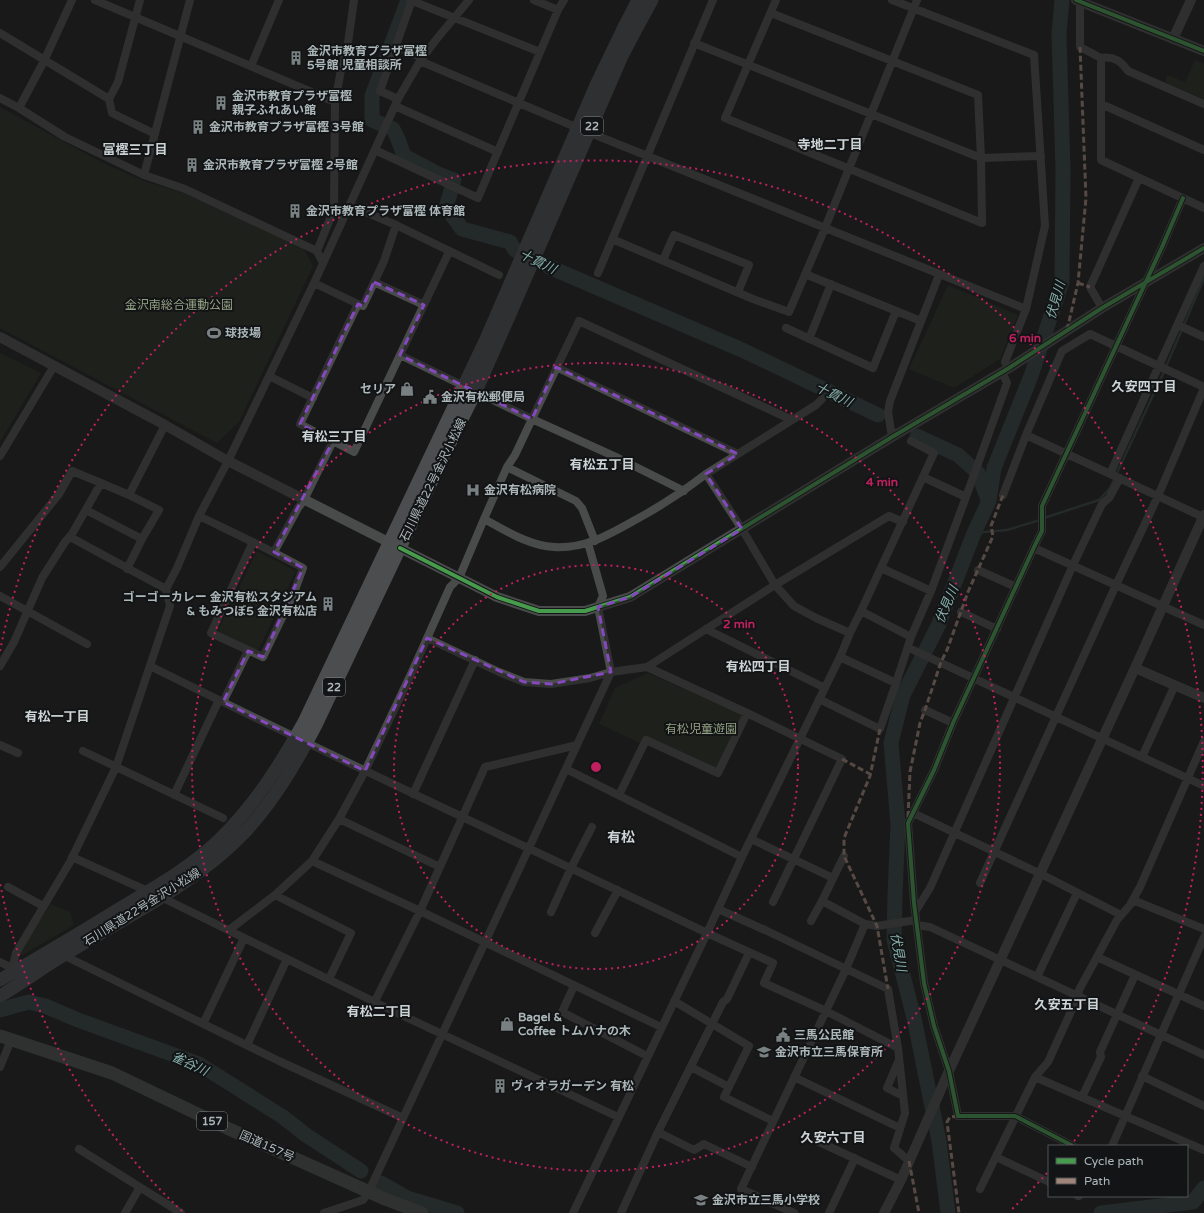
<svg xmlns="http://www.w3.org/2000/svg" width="1204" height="1213" font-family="'Varela Round','Noto Sans JP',sans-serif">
  <rect width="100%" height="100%" fill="#191919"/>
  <path fill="#242821" d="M1195,60L1204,64V99L1165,83L1167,75L1185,82Z
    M0,107L103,163L144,181L184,193L304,249L313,266L239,422L217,443L0,328Z
    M948,285L1018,315L1000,359L954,388L909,369Z
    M0,353L41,373L0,442Z
    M257,551L296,571L258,651L217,632Z
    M648,673L742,715L717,769L644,735L640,743L599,724L615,688Z
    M51,904L70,912L74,925L21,956L18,953Z"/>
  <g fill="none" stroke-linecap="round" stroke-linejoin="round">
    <path stroke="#303e3c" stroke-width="2.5" d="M1044,518L1099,500L1110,488L1162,376L1204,278
      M974,533L1007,530L1040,520"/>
    <path stroke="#303e3c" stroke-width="15" d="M408,0L372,96V120L393,129L398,139L404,156L438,174L454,180L447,204L449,211L462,229L510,242L515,250L554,269L742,350L878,415
      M917,436L958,455L978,473L988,500
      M0,1010L14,1006L29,1002L45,1006L78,1020L199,1064L283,1117L306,1135L361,1171
      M381,1183L407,1198L457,1213
      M948,1213L939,1141L914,1018L894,940L895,895L898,824L891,743L903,695L938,626L974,533L989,501L994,468L1031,376L1062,282L1063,170L1059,34L1062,0
      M1101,1213L1193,1202L1204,1188"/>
    <path stroke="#494b4b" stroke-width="8" d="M95,0L335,102
      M410,0L540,52
      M1080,0V47L1101,58V160L1204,208
      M558,10L564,0
      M771,13L978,95L981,158L982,223L725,118L776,0
      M0,33L109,99L112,113L155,134
      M694,43L981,158L1041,156
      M396,47L423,58
      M1101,58C1114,56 1121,61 1128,71L1204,104
      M420,61L578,128L1026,309L1045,226L1034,55L892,0
      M251,66L279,0
      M0,98L19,108L65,137L144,175L185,189L317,251L323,263
      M109,99L118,82L140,0
      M398,99L380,91L412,0
      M1101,104L1204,150
      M395,106L498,152
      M19,108L44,61L72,0
      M375,150L478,198L558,10L534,0
      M144,175L190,0
      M349,205L396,225L499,275
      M396,225L384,261L363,306L358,304L300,424L354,452L400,355L532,419L579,321L792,420
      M612,239L753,299L789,312L825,228L917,0
      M317,251L334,209L335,102L341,70L347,50L354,0
      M663,260L674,235L749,265L738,292
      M598,273L713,0
      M805,274L921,321
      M374,282L424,305
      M314,283L358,304
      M1102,308L1090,287L1139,178
      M1178,325L1204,337
      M786,328L873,368L896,311
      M809,339L831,284
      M400,355L449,252
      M556,367L738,454
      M1009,368L1005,362L1026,309
      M269,376L313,398
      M822,399L816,405L706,474L742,529L775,585L794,606L816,618L850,633
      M1026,435L1203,517
      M892,437L888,412L890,401L939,275
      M0,456L54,366
      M507,467L576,501L582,508L595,541
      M1110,474L1204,266
      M1003,495L1026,435L1062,351L1090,334L1204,387
      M966,497L1007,383L1002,372
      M86,510L142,539
      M199,516C234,533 269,549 303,568L293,595L263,657L211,633L253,542
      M484,519C505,530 529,546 554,547C586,549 610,534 637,519C661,506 684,491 706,474
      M70,537L166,589
      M1034,548L1204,625
      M274,552L298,508L304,500L333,441
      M0,567L59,494L72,471L101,483
      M881,568L931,591
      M127,569L142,539L159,510L129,495
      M978,570L1016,587
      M0,596L87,644
      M861,611L911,637
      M961,612L997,629
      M706,629L825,688
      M427,638L499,672L524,682L551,684L590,678L611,672L647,667L775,585L889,516L903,522
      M909,648L1204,786
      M0,666L14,642L42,578L65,542L72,534L101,483L129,495L165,425
      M150,666C334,758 521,844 707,933L573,1213
      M647,667L747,713L842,759L773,902
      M896,683L911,637L931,591L966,497L923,477
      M819,699L880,729L896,683L840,657
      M223,702L248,651
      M925,710L953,723
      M0,745L18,753
      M83,751L223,818
      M1142,757L1175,685
      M566,769L742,857
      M413,794L475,660
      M174,795L219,700
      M619,795L646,740L718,773L747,713
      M913,813L1041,874L1121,915
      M339,819L440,867
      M751,839L833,878
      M844,856L822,901L865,924
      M72,857L161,897L393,1011L618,1117
      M312,861L420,911L661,1027
      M980,883L1116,585L1158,496L1204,388
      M8,887L43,906
      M275,895L312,861L339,819L365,771L411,674L450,587L459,578L484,519L507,467L515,455L532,419L618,458L684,491
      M1133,900L1204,929
      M718,909L765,930L888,989L898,1048L905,1113L894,1148L909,1161
      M551,912L571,868L592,827
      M915,912L930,888L1073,565L1102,504L1109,498L1120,478
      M811,921L822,901
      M917,925L930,927L1204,1055
      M229,930L275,895L351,933L329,979
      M595,933L618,890
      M63,955L279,1061L403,1118
      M1097,957L1204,1006
      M0,962L12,968
      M11,974L16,953L70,862L116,767L170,606L166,589L177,568L199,516L228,461L314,283L398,99L420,61L435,41L469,0
      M1037,977L1077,893
      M574,986L562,1012L647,1056
      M375,1001L420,911L485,767L577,745
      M674,1001L749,1046L724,1097L773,1121
      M203,1024L244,938
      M247,1045L287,959
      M898,1048L826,1011L764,983L773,963L707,933L742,857L840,657L850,633L861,611L934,453L911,441
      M898,1062L887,1088L903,1096
      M0,1067L11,1040
      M691,1067L729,1087
      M1142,1076L1204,1106
      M794,1077L900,1128
      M1035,1077L1204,1150
      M1082,1097L1101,1057L1100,1052L1135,975
      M658,1132L694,1150L704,1144L752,1167
      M817,1141L901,1180
      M1073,1146L1015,1116H958L949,1071L934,1026L924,983L914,903L908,823L934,770L953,723L1036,543L1042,531V506L1162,247L1183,198
      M1112,1146L1204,937
      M79,1149L181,1213
      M996,1157L1049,1182
      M980,1189L1035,1077L1048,1062L1078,996L1079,990L1117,920L1130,905L1140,887L1204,741
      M1078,1196H1079
      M125,1213L140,1187
      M324,1213L363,1200L369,1191L611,672L598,607L603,596L588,543
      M621,1213L658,1132L723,1002L727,999L749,953
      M794,1213L741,1189L846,969L865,924L877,926L916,920
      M829,1213L855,1158"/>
    <path stroke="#494b4b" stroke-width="10" d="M1076,0L1204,51
      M1173,39L1191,0
      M0,337L165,425L228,461L497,597L539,611H585L630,597L892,437L1009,368L1102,308L1204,248
      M1135,668L1204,698
      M884,1213L901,1180L949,1071L1135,668L1204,515"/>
    <path stroke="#4b4d4e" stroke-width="13" d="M0,980C41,956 82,932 122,907C156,887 191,867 219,840C255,805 280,765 304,722L486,339L597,83L624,27L638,0
      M0,996C22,983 42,968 64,955C125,917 193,886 244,833C274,801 296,763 316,725L445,453L476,391L510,314L622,56L634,33L652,0"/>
    <path stroke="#4b4e4e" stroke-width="13" d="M0,1036L112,1073L227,1128L385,1199L422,1213"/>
    <path stroke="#a18479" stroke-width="3" stroke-dasharray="6 3" stroke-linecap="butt" d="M1078,283L1090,287
      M1067,330L1078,283L1086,198L1080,47
      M880,729L870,776L844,838V856L877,926L888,989
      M842,759L870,774
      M908,817L910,772L920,723L925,710L941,662L947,650L968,592L993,536L991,526L1003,495
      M958,1116L950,1117L947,1122L959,1213
      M909,1161L919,1213"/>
    <defs>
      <path id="cycleway" d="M1076,0L1204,51
        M400,548L497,597L539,611H585L630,597L892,437L1009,368L1102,308L1204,248
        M1073,1146L1015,1116H958L949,1071L934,1026L924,983L914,903L908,823L934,770L953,723L1036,543L1042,531V506L1162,247L1183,198"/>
    </defs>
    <use href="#cycleway" stroke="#131415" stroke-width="6"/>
    <use href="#cycleway" stroke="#469c4c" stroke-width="4"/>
  </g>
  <path d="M0 0H1204V1213H0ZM374,282L424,305L400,355L532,419L556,367L738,454L706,474L742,529L630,597L598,607L611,672L551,684L524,682L427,638L365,771L223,702L248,651L263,657L303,568L274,552L333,441L300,424L358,304L363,306Z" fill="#191919" fill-opacity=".55" fill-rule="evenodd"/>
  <path fill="none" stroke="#8548be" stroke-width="3" stroke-dasharray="8 5" stroke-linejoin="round" d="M374,282L424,305L400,355L532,419L556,367L738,454L706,474L742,529L630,597L598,607L611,672L551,684L524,682L427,638L365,771L223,702L248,651L263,657L303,568L274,552L333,441L300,424L358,304L363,306Z"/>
  <g fill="none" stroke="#c12060" stroke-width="2" stroke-dasharray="2 4">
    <circle cx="596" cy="767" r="202"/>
    <circle cx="596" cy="767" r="404"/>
    <path d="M1047 1173A607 607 0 0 1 1010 1211M182 1211A607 607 0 0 1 0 883M0 651A607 607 0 1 1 1071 1145"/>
  </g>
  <defs>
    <symbol id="building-bare" viewBox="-9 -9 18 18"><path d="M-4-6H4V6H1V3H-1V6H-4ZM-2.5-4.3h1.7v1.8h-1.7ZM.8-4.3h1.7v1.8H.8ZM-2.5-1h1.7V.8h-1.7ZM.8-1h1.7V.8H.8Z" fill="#798081" stroke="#131415" stroke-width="2.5" paint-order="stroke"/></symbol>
    <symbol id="stadium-bare" viewBox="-9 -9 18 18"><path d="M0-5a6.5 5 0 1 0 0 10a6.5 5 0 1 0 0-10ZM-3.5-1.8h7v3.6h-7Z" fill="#798081" stroke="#131415" stroke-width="2.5" paint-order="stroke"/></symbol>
    <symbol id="shop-bare" viewBox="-9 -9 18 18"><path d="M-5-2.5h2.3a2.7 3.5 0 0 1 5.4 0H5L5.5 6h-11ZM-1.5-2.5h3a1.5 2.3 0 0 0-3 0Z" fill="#798081" stroke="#131415" stroke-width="2.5" paint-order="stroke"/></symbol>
    <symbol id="civic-bare" viewBox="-9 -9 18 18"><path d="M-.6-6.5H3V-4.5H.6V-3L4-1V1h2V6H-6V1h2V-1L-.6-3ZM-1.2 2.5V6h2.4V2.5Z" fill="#798081" stroke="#131415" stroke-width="2.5" paint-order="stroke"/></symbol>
    <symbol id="hospital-bare" viewBox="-9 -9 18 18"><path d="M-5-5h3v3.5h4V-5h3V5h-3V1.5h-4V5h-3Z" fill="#798081" stroke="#131415" stroke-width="2.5" paint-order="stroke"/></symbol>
    <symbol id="school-bare" viewBox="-9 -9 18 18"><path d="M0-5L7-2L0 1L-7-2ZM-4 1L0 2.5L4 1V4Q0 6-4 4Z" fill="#798081" stroke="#131415" stroke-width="2.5" paint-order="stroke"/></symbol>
  </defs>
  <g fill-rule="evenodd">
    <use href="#building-bare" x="286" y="48" width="20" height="20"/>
    <use href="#building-bare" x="211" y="93" width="20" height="20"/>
    <use href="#building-bare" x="188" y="117" width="20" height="20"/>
    <use href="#building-bare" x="182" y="155" width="20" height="20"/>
    <use href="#building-bare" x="285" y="201" width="20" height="20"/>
    <use href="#stadium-bare" x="204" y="323" width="20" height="20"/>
    <use href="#shop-bare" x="397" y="379" width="20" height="20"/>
    <use href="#civic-bare" x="420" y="387" width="20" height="20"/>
    <use href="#hospital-bare" x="463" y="480" width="20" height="20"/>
    <use href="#building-bare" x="318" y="594" width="20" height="20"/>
    <use href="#shop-bare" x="497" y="1014" width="20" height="20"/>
    <use href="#civic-bare" x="773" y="1025" width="20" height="20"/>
    <use href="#school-bare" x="754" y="1042" width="20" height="20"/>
    <use href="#building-bare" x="490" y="1076" width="20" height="20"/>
    <use href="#school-bare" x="691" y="1190" width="20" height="20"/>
  </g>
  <g text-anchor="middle" stroke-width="4" stroke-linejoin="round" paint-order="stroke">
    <g fill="#131415" stroke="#7e8688" stroke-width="1">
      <rect x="581" y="117" width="22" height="18" rx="3"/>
      <rect x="323" y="678" width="22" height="18" rx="3"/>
      <rect x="197" y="1112" width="30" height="18" rx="3"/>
    </g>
    <g font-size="11" font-weight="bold" fill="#acb7b9">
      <text x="592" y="130">22</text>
      <text x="334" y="691">22</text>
      <text x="212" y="1125">157</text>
    </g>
    <g font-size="12" font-weight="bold" fill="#acb7b9" stroke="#131415" text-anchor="start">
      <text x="307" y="55">金沢市教育プラザ富樫<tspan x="307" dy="14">5号館 児童相談所</tspan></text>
      <text x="232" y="100">金沢市教育プラザ富樫<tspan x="232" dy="14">親子ふれあい館</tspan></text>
      <text x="209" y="131">金沢市教育プラザ富樫 3号館</text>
      <text x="203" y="169">金沢市教育プラザ富樫 2号館</text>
      <text x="306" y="215">金沢市教育プラザ富樫 体育館</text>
      <text x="225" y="337">球技場</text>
      <text x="396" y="393" text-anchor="end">セリア</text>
      <text x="441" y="401">金沢有松郵便局</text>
      <text x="484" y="494">金沢有松病院</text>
      <text x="317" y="601" text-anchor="end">ゴーゴーカレー 金沢有松スタジアム<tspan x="317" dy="14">&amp; もみつぼ5 金沢有松店</tspan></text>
      <text x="518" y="1021">Bagel &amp;<tspan x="518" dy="14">Coffee トムハナの木</tspan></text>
      <text x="794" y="1039">三馬公民館</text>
      <text x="775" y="1056">金沢市立三馬保育所</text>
      <text x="511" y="1090">ヴィオラガーデン 有松</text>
      <text x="712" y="1204">金沢市立三馬小学校</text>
    </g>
    <g font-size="12" fill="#93a284" stroke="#131415">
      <text x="179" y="309">金沢南総合運動公園</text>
      <text x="701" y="733">有松児童遊園</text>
    </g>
    <g font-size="12" fill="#acb7b9" stroke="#131415">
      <text transform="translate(433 480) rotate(-64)" y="4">石川県道22号金沢小松線</text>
      <text transform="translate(142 907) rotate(-32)" y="4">石川県道22号金沢小松線</text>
      <text transform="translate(267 1146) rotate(24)" y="4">国道157号</text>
    </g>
    <g font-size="13" font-weight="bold" fill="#ccd4d5" stroke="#131415">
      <text x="830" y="149">寺地二丁目</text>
      <text x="135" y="154">富樫三丁目</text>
      <text x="1144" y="391">久安四丁目</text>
      <text x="334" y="441">有松三丁目</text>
      <text x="602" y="469">有松五丁目</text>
      <text x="758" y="671">有松四丁目</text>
      <text x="57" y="721">有松一丁目</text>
      <text x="1067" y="1009">久安五丁目</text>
      <text x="379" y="1016">有松二丁目</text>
      <text x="833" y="1142">久安六丁目</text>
    </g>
    <g font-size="13" font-style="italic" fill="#86b0ac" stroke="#131415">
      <text transform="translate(538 261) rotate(26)" y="5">十貫川</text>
      <text transform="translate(1055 300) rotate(-74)" y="5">伏見川</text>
      <text transform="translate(834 394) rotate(26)" y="5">十貫川</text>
      <text transform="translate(946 604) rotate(-67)" y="5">伏見川</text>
      <text transform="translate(899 952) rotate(80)" y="5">伏見川</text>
      <text transform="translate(190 1063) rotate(25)" y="5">雀谷川</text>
    </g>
    <g font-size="14" font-weight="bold" fill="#ccd4d5" stroke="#131415">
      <text x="621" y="842">有松</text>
    </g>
  </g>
  <circle cx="596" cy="767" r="6" fill="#c12060" stroke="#131415" stroke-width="2"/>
  <g font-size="12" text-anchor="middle" font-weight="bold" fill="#c12060" stroke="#131415" stroke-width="4" stroke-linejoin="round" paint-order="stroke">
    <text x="1025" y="342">6 min</text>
    <text x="882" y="486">4 min</text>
    <text x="739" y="628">2 min</text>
  </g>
  <rect x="1048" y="1145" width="140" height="52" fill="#131415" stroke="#505557"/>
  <rect x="1056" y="1158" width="20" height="6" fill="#469c4c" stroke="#505557"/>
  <text x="1084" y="1165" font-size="12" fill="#acb7b9">Cycle path</text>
  <rect x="1056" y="1178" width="20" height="6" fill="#a18479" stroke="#505557"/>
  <text x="1084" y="1185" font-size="12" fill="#acb7b9">Path</text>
</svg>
